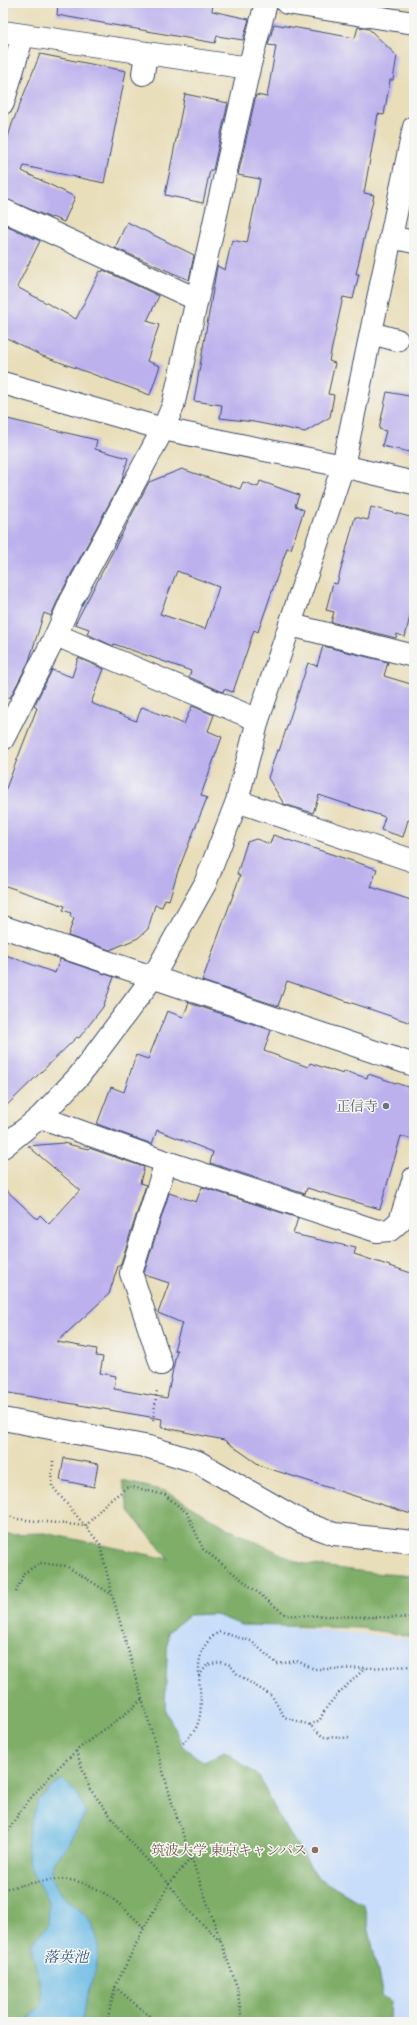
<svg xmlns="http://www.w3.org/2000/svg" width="417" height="2025" font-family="'Sorts Mill Goudy','Noto Serif JP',serif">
  <rect width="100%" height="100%" fill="#f6f6f2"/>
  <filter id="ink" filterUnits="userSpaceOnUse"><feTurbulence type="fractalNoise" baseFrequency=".025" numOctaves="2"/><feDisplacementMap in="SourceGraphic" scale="8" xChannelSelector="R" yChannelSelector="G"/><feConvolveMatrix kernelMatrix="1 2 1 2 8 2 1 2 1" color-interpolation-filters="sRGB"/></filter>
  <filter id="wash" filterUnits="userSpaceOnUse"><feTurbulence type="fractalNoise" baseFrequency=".012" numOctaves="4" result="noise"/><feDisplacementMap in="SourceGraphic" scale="16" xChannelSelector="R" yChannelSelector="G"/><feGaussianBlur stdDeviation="0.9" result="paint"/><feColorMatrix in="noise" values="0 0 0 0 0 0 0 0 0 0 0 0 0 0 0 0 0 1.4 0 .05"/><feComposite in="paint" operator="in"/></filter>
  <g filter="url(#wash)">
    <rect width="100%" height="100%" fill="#e9deba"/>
    <path fill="#c7ddf9" d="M85,1541L170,1559L242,1625L288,1627L414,1639V2022H280Z"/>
    <path fill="#7fae67" stroke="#4d6e62" d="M122,1481L166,1491L229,1529L300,1563L374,1573L414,1576V1637L360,1628L242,1625L214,1614L189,1615L168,1632L165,1708L183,1747L204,1762L225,1752L259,1776L278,1815L317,1877L364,1905L383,1997L391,2001L390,2022H3V1534L45,1533L169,1559L130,1513Z"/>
    <path fill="#6abae5" stroke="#4274a2" d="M62,1779L78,1795L86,1813L65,1849L52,1865C52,1869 52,1876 53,1880C61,1903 87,1907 95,1932C107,1967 82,1989 83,2022H27L42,2004C42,1983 34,1965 31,1944L48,1926L49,1902L36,1880L27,1860L29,1829L38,1801L53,1786Z"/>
    <g id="blocks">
      <path fill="#bcb1ed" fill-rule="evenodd" d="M58,3H213L212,11L249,19L243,40L217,36L215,43L57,15Z
        M274,24L355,38L358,27L369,29L397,56L393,80H390L384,115L378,114L364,193L374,195L356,274H359L353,299L343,297L329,361L335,363L328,394L334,395L330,417L305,432L254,422L220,418L222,405L194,401L217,266L225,270L232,240L247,243L260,179L238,175L256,95L267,97L276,46L268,45Z
        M40,54L126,71L104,183L24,166L22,171L75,197L64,222L52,217L51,218L3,198V154L12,124Z
        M185,94L228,103L213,170H210L203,203L165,195Z
        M127,222L194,255L189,280L115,248Z
        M3,224L40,241L17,287L76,319L100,271L102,272L103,270L159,296L147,321L159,325L147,361L160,366L150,395L40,355L3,336Z
        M387,392L414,397V453L382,446L386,431L379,429Z
        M3,418L97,440L95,449L128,458L122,480L60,595L51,616L44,613L29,661L10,698L3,695Z
        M182,469L240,489L243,482L258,487L260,481L299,495L295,506L304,510L291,549L287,548L258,632L254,630L233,692L224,689L223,692L189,677L191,671L114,644L113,646L87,634L89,629L75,624L149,482ZM177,571L219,587L205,629L160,614Z
        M371,507L414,518V600L405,637L397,634L396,638L331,622L334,612L326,610L333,583L337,584L355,517L368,520Z
        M323,646L388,662L384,676L414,685V821L408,820L403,837L381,830L385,817L319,795L313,813L284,804L268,778L277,750L279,751L308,663L317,666Z
        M78,658L104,669L91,703L136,721L142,707L184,724L192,706L214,715L208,731L222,737L201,795L207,798L178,871L169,900L165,899L162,907L155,905L148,929L138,938L110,950L68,936L74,918L70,916L71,913L63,910L65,906L3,885V796L37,708L34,706L52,670L72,677Z
        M273,835L377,869L371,887L414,901V1024L287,981L278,1006L202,981L240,876L237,874L247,842L256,839L270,844Z
        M3,954L55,973L60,959L114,977L103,1007L79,1038L77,1037L3,1109Z
        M189,1003L271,1030L264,1051L308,1067L310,1063L343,1074L344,1071L367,1078L368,1074L414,1089V1140L401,1136L380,1209L307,1188L305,1194L210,1163L213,1152L157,1130L152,1144L97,1124L111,1087L124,1092L136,1055L148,1059L167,1011L183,1017Z
        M63,1143L88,1149L89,1148L144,1167L140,1183L146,1185L120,1266H118L109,1294L57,1342L97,1349L96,1356L103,1357L100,1373L116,1376L114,1389L167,1398L177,1350H174L182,1323L158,1313L169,1283L145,1275L144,1273L169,1193L196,1202L202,1187L298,1218L293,1234L356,1248L354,1254L414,1274V1515L261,1466L224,1440L161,1427L162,1419L3,1392V1187L37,1219L40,1215L49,1224L80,1190L28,1146Z
        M64,1458L98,1464L94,1487L60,1480Z"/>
    </g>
  </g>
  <g filter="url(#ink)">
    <use href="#blocks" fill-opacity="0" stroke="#3a496c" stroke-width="1"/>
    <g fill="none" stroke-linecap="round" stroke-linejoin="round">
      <defs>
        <path id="minor" d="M287,3L414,23
          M3,32L249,68
          M143,74L146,53
          M3,103L23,35
          M3,210L196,299
          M391,237L414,242
          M371,333L397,340
          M3,383L163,429L343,466L414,483
          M291,625L414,656
          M56,635L258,720
          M3,739L56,635L71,601L163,429L173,406L249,68L266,3
          M237,801L414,861
          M3,927L414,1065
          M40,1117L166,1162L377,1231L390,1230L400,1221L414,1178
          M3,1147L40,1117L79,1076L153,977L205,884L237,801L258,720L343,466L414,127
          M161,1364L131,1273L166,1162
          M3,1419L149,1447L198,1462L302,1522L334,1534L414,1542"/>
      </defs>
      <use href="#minor" stroke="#3a496c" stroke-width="24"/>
      <path stroke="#3a496c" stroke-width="2.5" stroke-dasharray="1 3" stroke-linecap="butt" d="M153,1420L157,1390
        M53,1461L52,1486L100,1544L112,1594L173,1806L237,1987L242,2022
        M3,1514L17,1519L86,1526L105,1504L129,1486L165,1495L187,1513L203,1549L286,1615L414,1618
        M16,1592L24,1573L40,1563L66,1566L111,1594
        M199,1676L207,1665L221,1662L230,1665L238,1675L272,1696L284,1717L310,1725L323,1737L351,1738
        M310,1725L320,1720C328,1699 350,1684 365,1668
        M183,1743C188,1738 194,1732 197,1726C210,1694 182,1655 219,1632L251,1641L277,1664L297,1661L314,1669H340L414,1666
        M76,1751L90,1789L128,1839L169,1884L188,1910L221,1942
        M3,1842C16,1809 59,1764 87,1742C106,1728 125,1716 142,1699
        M3,1889C22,1886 51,1877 70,1880C101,1885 123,1906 144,1928
        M115,1987L154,2020
        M107,2022L115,1987L144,1928L169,1884L191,1858
        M146,2022L154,2020L167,2022"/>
      <use href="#minor" stroke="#fff" stroke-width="22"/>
    </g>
  </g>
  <circle fill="#6b7280" stroke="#f6f6f2" stroke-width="1.5" cx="386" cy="1106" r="4"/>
  <circle fill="#8d6e63" stroke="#f6f6f2" stroke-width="1.5" cx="315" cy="1850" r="4"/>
  <g text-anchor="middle" stroke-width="3" stroke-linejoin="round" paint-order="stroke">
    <g font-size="14" fill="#5b616d" stroke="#f6f6f2" text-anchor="end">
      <text x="378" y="1111">正信寺</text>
    </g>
    <g font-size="14" fill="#785e54" stroke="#f6f6f2" text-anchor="end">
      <text x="307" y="1855">筑波大学 東京キャンパス</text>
    </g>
    <g font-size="15" font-style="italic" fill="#335986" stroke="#f6f6f2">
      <text x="66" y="1962">落英池</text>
    </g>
  </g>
  <rect width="417" height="2025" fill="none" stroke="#f6f6f2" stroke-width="16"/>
</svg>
